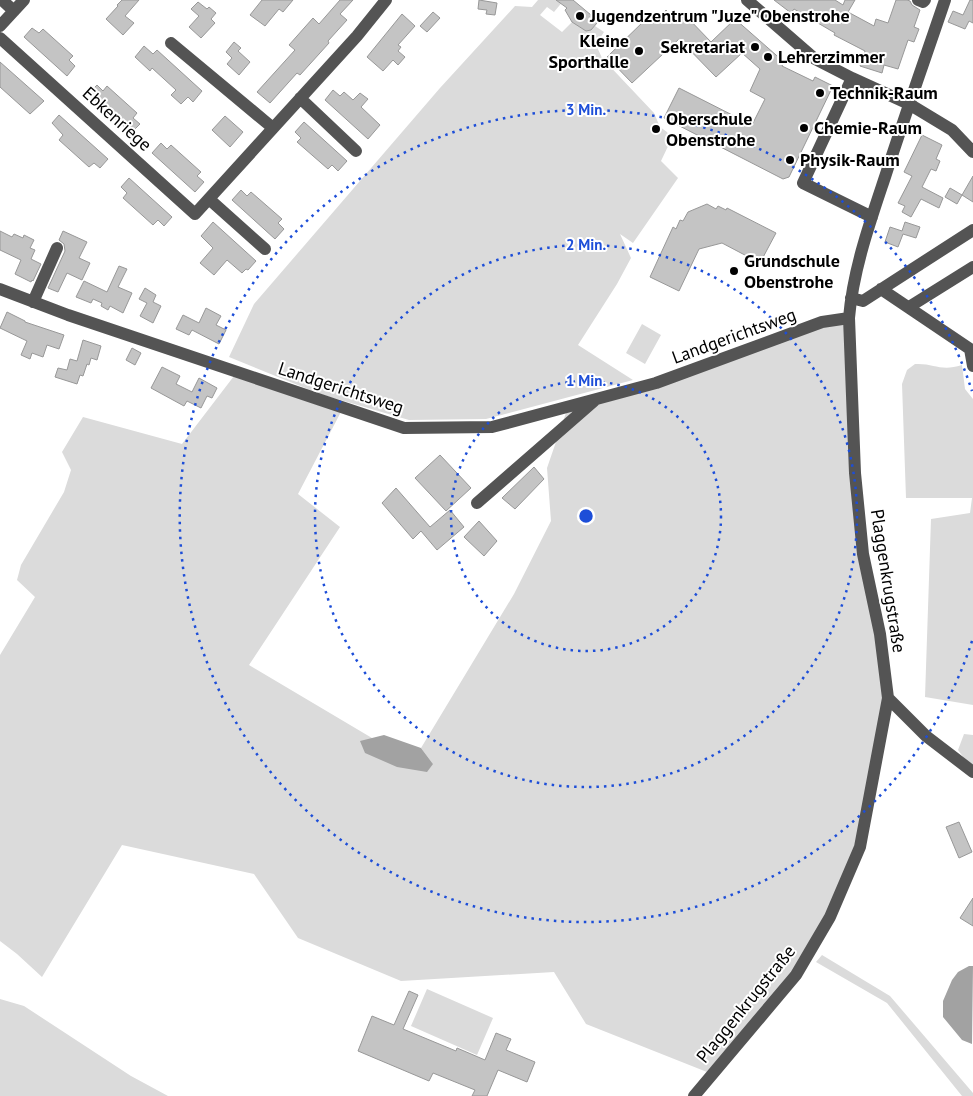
<svg xmlns="http://www.w3.org/2000/svg" width="973" height="1096" font-family="'PT Sans',sans-serif">
  <rect width="100%" height="100%" fill="#fff"/>
  <path fill="#dbdbdb" d="M538,0H564L554,12L547,7L540,15L562,32L572,22L586,31L591,30L595,26L604,32L600,38L597,47L602,58L654,113L660,127L667,132L671,140L661,161L678,178L633,243L620,234L631,258L617,284L578,345L633,380L486,419L409,420L320,394L229,357L254,304L440,88L515,6L532,7Z
    M849,318L855,473L888,698L860,847L813,947L712,1074L586,1024L554,972L401,981L298,938L254,874L122,845L42,977L17,954L0,941V655L35,597L17,580L21,565L64,492L71,470L62,452L83,417L182,444L234,376L343,408L298,494L340,527L249,665L372,738L433,764L421,748L514,594L551,521L547,468L568,407Z
    M642,324L661,335L645,364L626,353Z
    M915,364C935,363 940,372 962,365L965,389L973,399V705L925,697L931,519L970,513L972,498H906L902,384L907,370Z
    M964,734L973,735V766L967,762L958,750Z
    M822,955L890,996L973,1093V1096H962L887,1003L816,962Z
    M427,989L493,1018L477,1055L411,1026Z
    M0,999L24,1006L131,1076L168,1096H0Z"/>
  <path fill="#a2a2a2" d="M384,735L421,748L433,764L427,772L397,767L365,753L360,741Z
    M969,966H973L972,1044L962,1040L943,1017V1001L952,980L958,972Z"/>
  <path fill="#c4c4c4" stroke="#989898" d="M122,0H139L125,16L134,23L123,35L106,19L118,6L117,5Z
    M262,0H293L283,12L279,9L265,26L250,15Z
    M340,0H353L340,14L347,20L328,41L329,43L300,75L297,73L270,103L257,92L295,50L289,45L313,18L319,24Z
    M479,0L497,3L495,15L486,14L487,10L478,9Z
    M556,0H573L591,15L590,17L597,23L591,30L586,31L572,22L565,10L567,8Z
    M774,0H835L843,5L845,0H855L848,12L874,26L876,19L888,23L896,0H907L910,1L912,5L920,10L914,27L919,29L914,42L908,40L898,69L884,65L882,73L860,66L865,51L834,35L835,33L794,9L791,13Z
    M970,0H973V23L969,21L965,29L948,22L953,11L963,15Z
    M198,2L207,9L209,7L216,13L211,19L215,23L201,38L189,27L199,16L191,9Z
    M666,10L678,22L685,15L711,42L735,19L784,62L782,66L813,81L815,77L833,86L789,177L783,179L664,118L679,88L752,125L765,99L750,91L760,69L742,53L716,77L679,39L632,83L607,57L647,18L654,23Z
    M433,12L440,18L427,32L420,26Z
    M402,14L415,26L398,45L401,47L398,51L405,57L398,65L393,60L383,71L367,57Z
    M32,28L39,33L43,29L73,56L69,60L75,66L67,76L24,37Z
    M234,42L241,48L238,51L250,62L239,75L227,64L232,58L226,52Z
    M144,46L153,54L157,50L202,91L193,102L188,97L181,104L171,95L176,90L152,68L150,71L135,57Z
    M0,62L44,101L30,114L0,87Z
    M97,85L103,91L107,86L137,113L133,118L140,124L131,133L88,94Z
    M333,90L340,96L344,92L353,100L360,93L368,99L361,107L380,125L368,139L325,100Z
    M59,115L108,159L100,168L94,163L89,167L59,140L63,135L52,123Z
    M225,116L243,132L230,147L212,130Z
    M304,122L347,161L338,171L332,165L328,169L297,142L301,138L295,132Z
    M922,135L942,145L936,159L940,161L936,171L931,169L922,187L943,198L939,208L921,199L911,217L902,212L905,206L898,203L912,176L904,172Z
    M161,143L167,149L171,145L201,172L197,176L204,182L195,192L152,153Z
    M973,176V202L962,195Z
    M129,178L172,217L164,226L158,220L153,225L123,198L127,193L121,187Z
    M950,188L962,195L957,204L945,197Z
    M241,190L247,196L251,192L282,219L278,223L284,229L275,239L232,200Z
    M707,204L716,209L718,206L726,210L727,208L776,233L760,263L722,243L699,249L679,291L650,277L673,227L676,229L680,220L683,221L688,212Z
    M213,222L256,261L248,270L246,269L242,273L227,260L214,275L200,263L213,248L201,236Z
    M905,222L920,227L916,238L903,234L898,247L885,242L890,227L902,231Z
    M0,231L12,237L14,234L23,238L24,235L34,240L30,248L35,250L31,259L41,264L33,281L32,280L31,282L15,274L21,260L0,250Z
    M63,231L87,242L79,258L90,263L82,280L67,273L58,292L48,288L65,251L64,244L59,240Z
    M119,266L127,269L118,287L132,293L123,313L110,306L108,310L101,306L102,303L93,299L91,303L76,297L84,281L107,292Z
    M145,288L156,295L153,302L161,306L153,323L140,316L147,303L139,299Z
    M206,308L221,316L216,325L226,330L219,344L192,330L189,335L176,329L183,315L199,323Z
    M7,312L25,321V322L64,335L59,349L47,345L43,357L32,353L30,359L21,355L27,341L0,328Z
    M83,340L101,346L97,360L91,358L89,365L87,364L83,376L80,375L77,384L55,377L58,368L67,370L70,359L77,361Z
    M132,348L141,353L135,365L126,360Z
    M162,367L180,376L176,384L192,392L199,378L217,388L212,398L207,396L201,408L187,401L184,406L151,388Z
    M440,455L471,488L446,511L415,478Z
    M534,467L544,479L515,509L502,498Z
    M396,488L430,527L450,510L464,527L437,550L421,531L413,539L382,503Z
    M479,521L497,541L484,556L464,537Z
    M959,822L972,852L959,858L946,827Z
    M973,898V926L960,918Z
    M409,991L418,995L403,1029L456,1051L457,1048L485,1060L496,1033L511,1039L506,1050L535,1062L527,1082L498,1070L487,1096H472L475,1090L433,1073L429,1081L358,1051L372,1016L394,1025Z"/>
  <g fill="none" stroke-linecap="round" stroke-linejoin="round">
    <path stroke="#545454" stroke-width="12" d="M2,0L14,11
      M747,0L815,59L852,78L909,104L952,130L973,152
      M918,0L923,2L925,0
      M0,26L24,0
      M0,38L195,214L357,36L386,0
      M171,43L273,128
      M852,78L803,183L872,217
      M300,98L356,151
      M209,199L265,249
      M0,289L68,315L404,428L492,427L656,383L822,322L849,318
      M881,289L970,349L973,366
      M851,298L863,301L973,230
      M33,302L57,248
      M909,307L973,267
      M477,503L594,401
      M888,698L926,736L973,772
      M694,1096L796,975L830,917L860,847L888,698L880,634L863,554L855,473L849,318C853,270 870,222 885,177C904,118 925,59 945,0"/>
  </g>
  <g fill="none" stroke="#1d4ed8" stroke-width="2.5" stroke-dasharray="2.5 5">
    <circle cx="586" cy="516" r="135"/>
    <circle cx="586" cy="516" r="271"/>
    <path d="M972 641A406 406 0 1 1 972 391"/>
  </g>
  <g fill="#000" stroke="#fff" stroke-width="2">
    <circle cx="580" cy="16" r="5"/>
    <circle cx="755" cy="47" r="5"/>
    <circle cx="639" cy="51" r="5"/>
    <circle cx="768" cy="57" r="5"/>
    <circle cx="820" cy="93" r="5"/>
    <circle cx="804" cy="128" r="5"/>
    <circle cx="656" cy="129" r="5"/>
    <circle cx="790" cy="160" r="5"/>
    <circle cx="734" cy="271" r="5"/>
  </g>
  <g text-anchor="middle" stroke-width="4" stroke-linejoin="round" paint-order="stroke">
    <g font-size="18" font-weight="bold" fill="#000" stroke="#fff" text-anchor="start">
      <text x="590" y="22">Jugendzentrum "Juze" Obenstrohe</text>
      <text x="629" y="47" text-anchor="end">Kleine<tspan x="629" dy="21">Sporthalle</tspan></text>
      <text x="745" y="53" text-anchor="end">Sekretariat</text>
      <text x="778" y="63">Lehrerzimmer</text>
      <text x="830" y="99">Technik-Raum</text>
      <text x="666" y="125">Oberschule<tspan x="666" dy="21">Obenstrohe</tspan></text>
      <text x="814" y="134">Chemie-Raum</text>
      <text x="800" y="166">Physik-Raum</text>
      <text x="744" y="267">Grundschule<tspan x="744" dy="21">Obenstrohe</tspan></text>
    </g>
    <g font-size="18" fill="#000" stroke="#fff">
      <text transform="translate(117 119) rotate(42)" y="6">Ebkenriege</text>
      <text transform="translate(734 336) rotate(-20)" y="6">Landgerichtsweg</text>
      <text transform="translate(341 388) rotate(18)" y="6">Landgerichtsweg</text>
      <text transform="translate(888 581) rotate(81)" y="6">Plaggenkrugstraße</text>
      <text transform="translate(746 1004) rotate(-51)" y="6">Plaggenkrugstraße</text>
    </g>
  </g>
  <circle cx="586" cy="516" r="8" fill="#1d4ed8" stroke="#fff" stroke-width="2.5"/>
  <g font-size="15" text-anchor="middle" font-weight="bold" fill="#1d4ed8" stroke="#fff" stroke-width="4" stroke-linejoin="round" paint-order="stroke">
    <text x="586" y="115">3 Min.</text>
    <text x="586" y="250">2 Min.</text>
    <text x="586" y="386">1 Min.</text>
  </g>
</svg>
